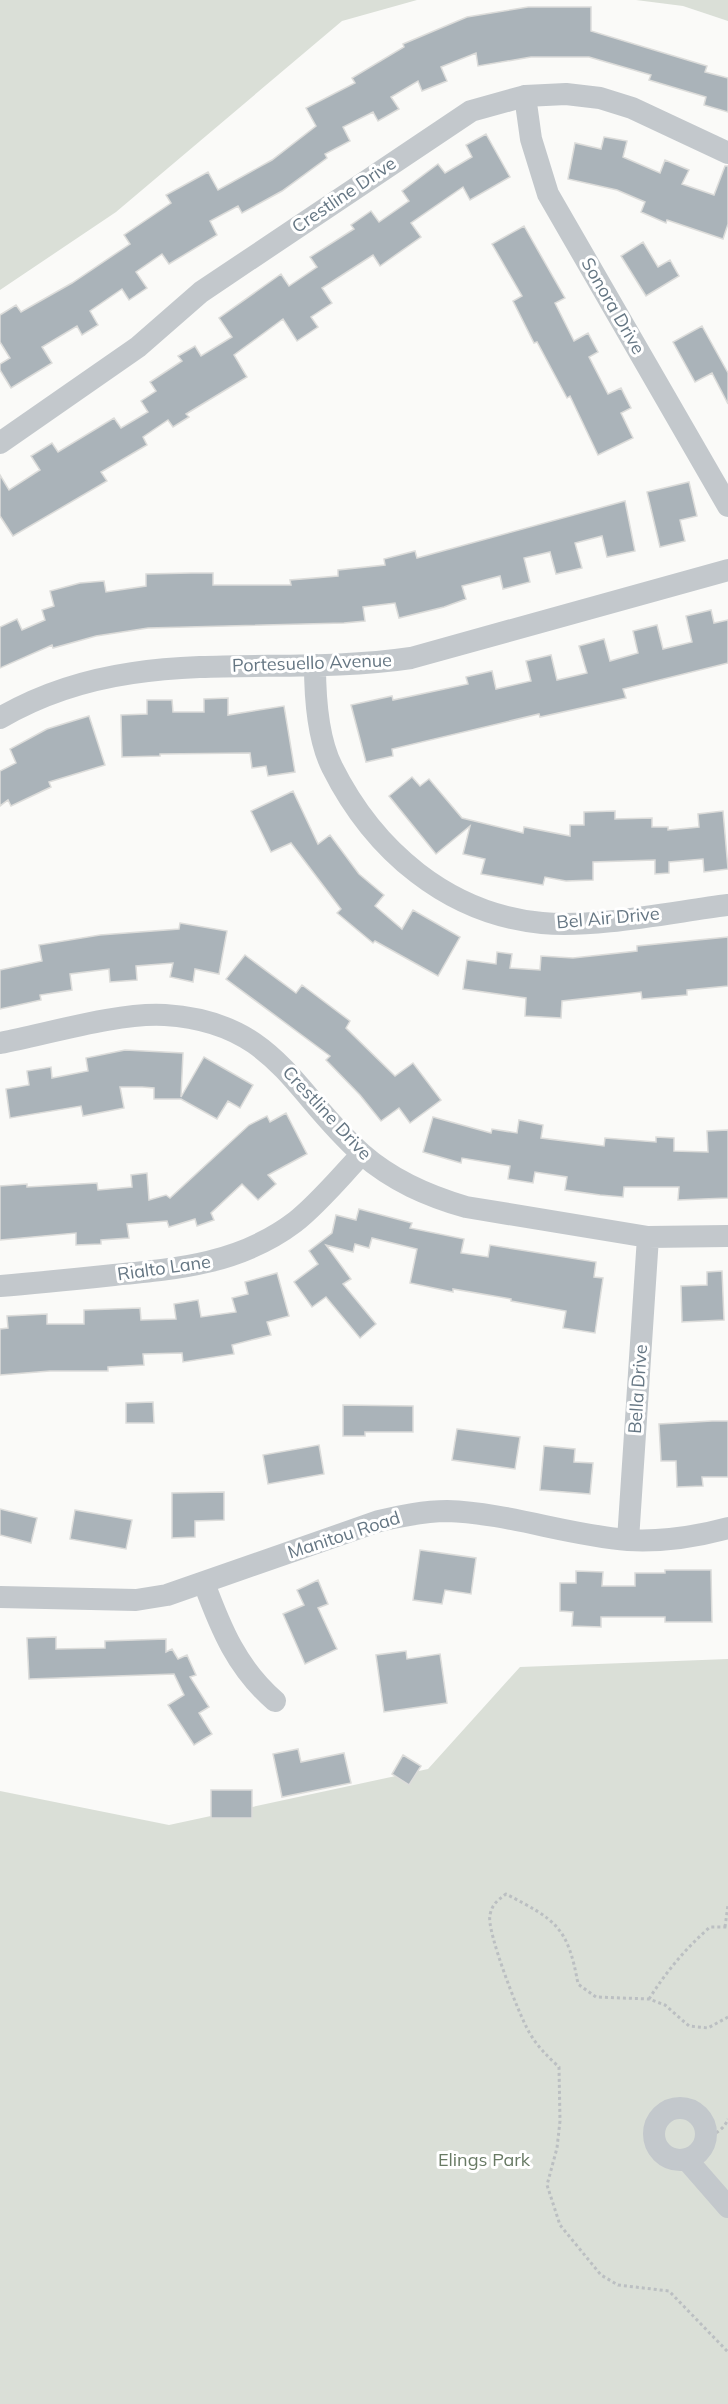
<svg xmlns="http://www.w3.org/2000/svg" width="728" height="2404" font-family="Mulish,sans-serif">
  <rect width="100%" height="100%" fill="#fafaf8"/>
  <path fill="#dadfd7" d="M0,0H417L342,21L116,212L0,290Z
    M636,0H728V21L683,6Z
    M728,1659V2404H0V1791L169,1825L428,1769L520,1667Z"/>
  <path fill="#aab3b9" stroke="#dcdcda" stroke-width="1.5" d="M528,7H591V31L707,66L705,72L728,78V112L704,105L706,97L649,80L651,75L589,57H531L478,66L476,53L441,67L447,81L422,91L418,81L391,97L399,109L378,121L373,112L343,127L350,141L325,154L327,158L282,191L242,213L238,206L210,221L217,235L169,264L162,254L136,272L147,288L129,300L122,289L90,311L98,325L82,335L77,326L42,347L52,363L11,388L0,370V364L10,358L0,342V315L16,305L21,312L72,283L130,244L124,235L171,203L166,195L208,172L218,190L272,160L316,126L306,108L355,83L352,78L404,47L403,44L467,17Z
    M486,134L510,177L470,200L463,187L411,223L421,237L380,266L373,255L322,288L332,303L311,317L318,327L297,341L283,319L234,355L247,377L186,414L189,417L173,427L168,420L143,437L147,445L101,472L107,481L13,536L0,516V475L9,490L40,470L31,456L52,443L58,452L114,418L121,428L148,412L141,401L156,391L150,382L182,361L178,356L195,346L201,356L232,337L219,318L281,274L289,286L317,267L310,257L354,229L351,225L371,211L379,222L409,201L402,191L438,164L445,173L472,157L466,145Z
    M604,137L627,141L623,157L660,173L665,160L689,170L682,184L714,195L725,166H728V224L723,239L667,220L666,223L641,212L645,202L617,190L568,179L575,143L601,149Z
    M524,226L565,298L555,303L574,341L588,333L598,352L589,357L608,394L621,388L631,408L621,413L633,438L598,455L570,396L567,398L537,342L534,343L513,301L522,296L492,244Z
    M643,242L658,267L670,260L679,276L646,296L621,256Z
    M702,326L728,373V404L712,373L695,382L673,342Z
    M689,482L697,516L680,520L685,541L660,547L647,492Z
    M625,501L635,551L607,557L602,536L575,543L582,568L556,574L550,552L524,558L530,582L503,589L500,576L462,586L466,599L444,607L399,618L395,603L363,607L365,621L344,623L148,628L96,636L53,648L52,645L0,668V627L17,619L22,630L45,620L42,610L54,606L50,591L80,583L104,581L106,592L146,586V574L191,573H213V585H291L290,580L338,576V570L385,565L384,559L415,551L417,558Z
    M711,610L714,623L728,620V663L623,689L626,698L540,717L539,714L392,749L393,756L366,762L351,705L392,696L393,700L468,684L466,677L492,671L496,689L531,681L526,661L551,655L557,680L587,673L579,646L604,639L610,661L638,653L633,631L657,625L663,649L692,642L686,616Z
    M228,698V715L284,706L295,772L268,776L266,766L252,768L250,753L160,754V756L122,757L121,715L147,714V700H172L173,712H204V699Z
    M89,716L105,765L49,782L51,787L11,806L8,800L0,806V771L16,763L10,749L47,729Z
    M412,777L420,786L429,779L462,818L523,833L524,827L570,836V825H584V812L615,811V819L652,818V827H668V830L699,827L698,814L723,811L728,869L704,872L703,859L669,862V873L655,874V860L593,862V880L566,881L545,877L543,885L481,874L485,859L463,854L470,826L436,854L389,796Z
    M293,791L318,844L330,835L359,874L384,895L375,906L402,929L413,910L460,937L438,976L375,941L373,943L337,913L341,909L291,843L271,852L251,811Z
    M180,923L227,931L219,974L195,969L193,982L170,977L173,963L136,966L137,980L110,982L109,969L70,974L72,990L40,995L41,1000L0,1009V970L42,961L39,945L100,935L179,929Z
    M728,937V986L687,990V995L642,999L641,992L562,1001L561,1018L525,1016L526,998L463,989L467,960L496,964L497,952L512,954L510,968L540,970L541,956L573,958L637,951V946Z
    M245,955L296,993L302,985L350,1021L346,1028L395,1076L413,1063L441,1100L410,1123L399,1108L381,1121L360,1095L326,1060L330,1056L226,979Z
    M125,1050L183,1053L181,1097L204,1057L253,1085L240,1108L228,1101L217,1119L181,1099H154V1088L142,1087H120L124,1108L83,1116L81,1106L10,1118L6,1089L29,1085L27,1071L51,1067L52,1078L88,1071L86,1058Z
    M286,1113L307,1154L268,1175L276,1184L258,1200L242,1184L211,1213L214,1220L197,1226L195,1219L169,1227L167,1221L127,1224L129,1238L101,1240V1244L76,1245V1233L0,1240V1186L27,1184V1187L97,1183L98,1190L132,1187L131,1175L147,1173L149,1200L166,1195L170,1198L249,1125L267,1116L270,1122Z
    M433,1117L491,1133L492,1129L517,1133L519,1120L543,1125L541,1138L604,1146L605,1138L656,1142V1137L674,1138V1151L708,1152L707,1131L728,1130V1198L678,1200L679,1187H624L623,1197L600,1195L565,1190L567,1177L535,1172L533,1183L508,1179L510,1166L462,1158L461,1163L423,1152Z
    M359,1209L412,1223L410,1228L464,1239L461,1253L488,1257L490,1245L596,1262L594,1277L603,1278L595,1333L563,1328L566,1311L511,1301V1299L453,1289V1292L410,1283L417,1249L372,1238L369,1248L355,1244L353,1252L326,1245L351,1279L343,1284L376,1324L360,1338L326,1297L312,1307L294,1282L318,1264L309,1251L332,1233L336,1215L356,1220Z
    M722,1271L724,1320L682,1322L681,1286L707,1285V1272Z
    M277,1273L289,1316L267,1322L271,1335L232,1345L234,1354L183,1362L182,1353L143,1354L144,1365L108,1367V1371H50L0,1375V1329L8,1328L7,1316L47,1314V1324H84V1310L140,1308L141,1320L176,1319L174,1304L198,1300L201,1317L236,1312L232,1298L248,1294L245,1282Z
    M153,1402L154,1423H126V1403Z
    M343,1405L413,1406V1432H365V1436H343Z
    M712,1421H728V1477H702L703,1486L677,1487L676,1461H661L659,1424Z
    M457,1429L520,1437L515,1469L452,1460Z
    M319,1445L324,1474L268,1484L263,1455Z
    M544,1446L575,1449L574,1462L593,1463L590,1494L540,1490Z
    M224,1492V1520L195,1521V1537L172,1538V1493Z
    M0,1509L37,1518L31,1543L0,1535Z
    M75,1510L132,1520L126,1549L70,1539Z
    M420,1550L476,1558L471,1594L445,1590L442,1604L413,1600Z
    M665,1570H711L712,1622H665V1617H601V1627L572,1626L573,1612L560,1611V1583H576V1571L603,1572L602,1586H635V1573H665Z
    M318,1580L328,1604L318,1608L337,1649L305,1664L283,1614L304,1605L297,1590Z
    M56,1637V1649L105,1648V1641L166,1639V1652L172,1649L178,1659L187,1655L196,1675L190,1677L209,1707L199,1713L212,1734L194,1745L168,1705L184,1695L174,1674L29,1679L27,1638Z
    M406,1651L407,1659L440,1654L447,1703L384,1712L376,1655Z
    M298,1749L301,1762L344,1753L351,1783L282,1797L273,1754Z
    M403,1755L421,1766L409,1785L392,1774Z
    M211,1790H252V1818H211Z"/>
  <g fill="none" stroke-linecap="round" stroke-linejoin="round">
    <path stroke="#bbbfc2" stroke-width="3" stroke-dasharray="3 3" stroke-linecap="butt" d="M725,1927L728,1905
      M649,1999C666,1972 685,1949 710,1927H728
      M728,2017L708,2028L689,2026L665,2005L649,1999L596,1997L578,1984C568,1927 556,1920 506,1894C498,1900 492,1904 490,1915C486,1930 519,2015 529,2032C537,2046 547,2056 559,2067L560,2121L557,2148L547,2185L560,2225L601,2275L618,2285L669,2291L728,2352
      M705,2137C714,2136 725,2128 728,2119"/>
    <path stroke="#c3c8cc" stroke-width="22" d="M525,96L531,139L548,194L728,506
      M0,443L138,347L201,292L471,111L525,96L566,94L600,98L632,108L728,153
      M315,665C315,696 318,739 332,767C374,851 448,914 542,923C597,928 672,912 728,905
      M0,718C131,641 269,679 411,658L728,570
      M0,1043C47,1034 119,1012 165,1015C276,1022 292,1092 362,1154C393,1181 428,1196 466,1207L648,1237L728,1236
      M0,1286C38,1283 76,1279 114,1275C179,1269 241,1263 295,1222C320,1202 340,1177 362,1154
      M628,1540L648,1237
      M204,1583C221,1629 237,1668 275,1701
      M0,1597L136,1600L167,1595L379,1521C401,1516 424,1511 447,1511C508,1513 567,1535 628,1540C662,1542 695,1537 728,1528
      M654 2134a26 26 0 1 1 52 0a26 26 0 1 1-52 0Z
      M687,2160L728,2207"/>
  </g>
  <g text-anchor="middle" stroke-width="6" stroke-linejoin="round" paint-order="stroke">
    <g font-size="18" fill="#657683" stroke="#fff">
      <text transform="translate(344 195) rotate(-34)" y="6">Crestline Drive</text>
      <text transform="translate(613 306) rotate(60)" y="6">Sonora Drive</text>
      <text transform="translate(312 663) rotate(-2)" y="6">Portesuello Avenue</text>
      <text transform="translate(608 918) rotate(-5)" y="6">Bel Air Drive</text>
      <text transform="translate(327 1113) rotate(47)" y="6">Crestline Drive</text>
      <text transform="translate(164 1268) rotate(-8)" y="6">Rialto Lane</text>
      <text transform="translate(638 1389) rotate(-86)" y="6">Bella Drive</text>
      <text transform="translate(344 1535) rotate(-18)" y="6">Manitou Road</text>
    </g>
    <g font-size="18" fill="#687a64" stroke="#fff">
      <text x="484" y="2166">Elings Park</text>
    </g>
  </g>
</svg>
